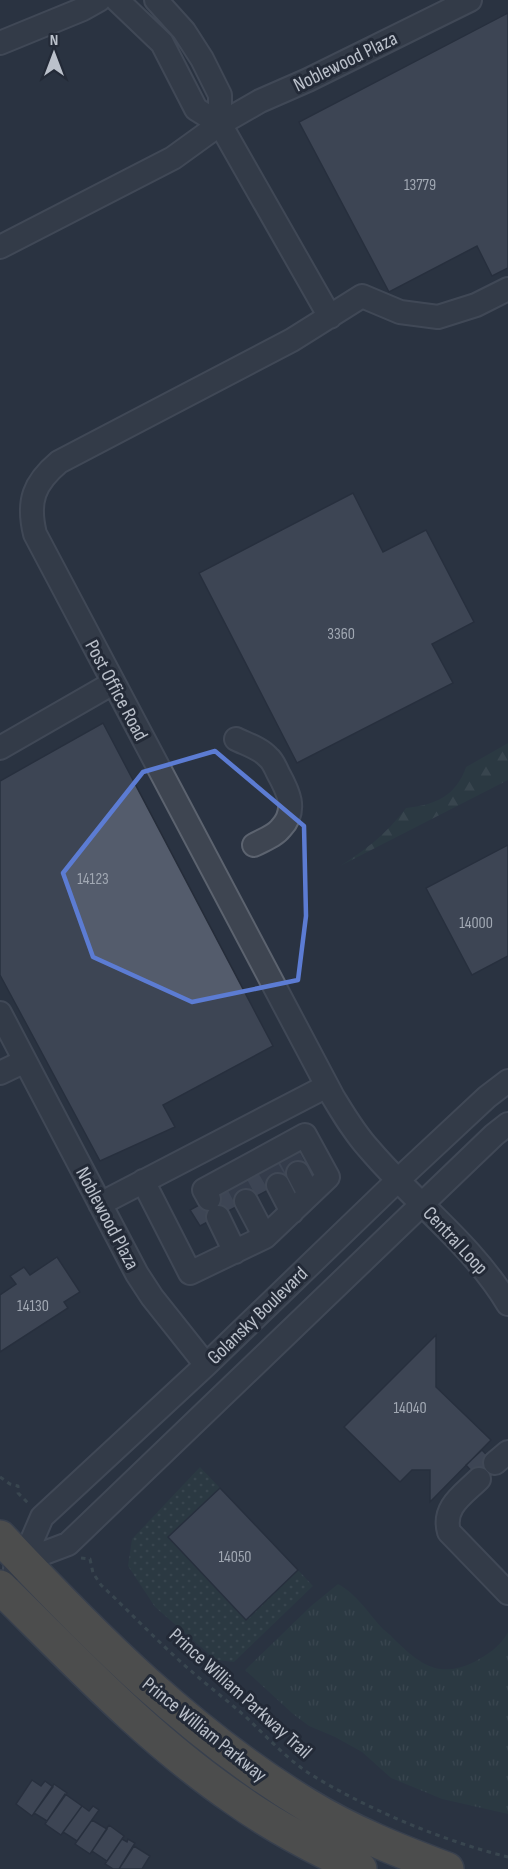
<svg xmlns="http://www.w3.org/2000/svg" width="508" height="1869" font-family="'Sofia Sans Condensed',sans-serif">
  <defs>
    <pattern id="grass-tufts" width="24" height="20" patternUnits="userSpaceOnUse" patternTransform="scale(1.5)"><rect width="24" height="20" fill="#2d4144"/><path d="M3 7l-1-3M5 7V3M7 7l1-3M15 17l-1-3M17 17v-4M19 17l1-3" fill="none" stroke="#4a5b5e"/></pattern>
    <pattern id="forest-firs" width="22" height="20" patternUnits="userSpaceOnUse" patternTransform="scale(1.5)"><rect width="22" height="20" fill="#2d4144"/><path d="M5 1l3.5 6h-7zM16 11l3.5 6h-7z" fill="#4a5b5e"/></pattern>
    <pattern id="park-dots" width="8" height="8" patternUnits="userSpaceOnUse" patternTransform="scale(1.5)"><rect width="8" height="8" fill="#2d4144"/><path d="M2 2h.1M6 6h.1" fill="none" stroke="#4a5b5e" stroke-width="1.8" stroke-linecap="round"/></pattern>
  </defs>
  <rect width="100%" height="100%" fill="#2a3342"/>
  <path fill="url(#grass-tufts)" d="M338,1584C356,1593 369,1614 383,1629C386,1632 390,1634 393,1638C418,1662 437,1680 474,1662C487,1655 501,1646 508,1632V1814L442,1799L391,1778L362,1752L335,1737L309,1726L293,1714L245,1670L311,1606Z"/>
  <path fill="url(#forest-firs)" d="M508,743V780L340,866C368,848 385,835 406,808C435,805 456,796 466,767Z"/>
  <path fill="url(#park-dots)" d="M200,1467L220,1488L168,1537L246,1619L298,1570L313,1586L234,1662L216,1660L155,1607L128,1566L132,1539Z"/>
  <path fill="#545c6c" stroke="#252c39" stroke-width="1.5" d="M508,13V268L492,276L477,246L389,292L299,122Z
    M353,493L383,552L426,530L474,622L432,644L453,683L297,763L199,573Z
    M103,723L273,1046L163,1105L175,1127L100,1161L0,975V781Z
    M508,845V956L472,975L426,888Z
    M298,1151L308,1169L200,1226L190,1210Z
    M57,1257L80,1292L64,1302L68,1308L0,1352V1295L16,1284L10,1276L24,1267L30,1275Z
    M436,1335V1387L491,1440L430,1502V1470H412L400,1482L344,1427Z
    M482,1450L499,1468L483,1484L466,1465Z
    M220,1488L298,1570L246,1620L168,1537Z
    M32,1780L41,1786L45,1781L53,1787L32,1816L16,1804Z
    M54,1784L67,1793L47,1821L34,1813Z
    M65,1794L82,1806L61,1835L45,1824Z
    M82,1806L89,1811L93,1806L99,1810L77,1841L63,1832Z
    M92,1820L107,1829L90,1854L75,1844Z
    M109,1825L124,1836L107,1861L92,1851Z
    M122,1839L127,1842L128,1839L135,1843L119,1869H113L105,1864Z
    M134,1846L150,1856L142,1869H119Z"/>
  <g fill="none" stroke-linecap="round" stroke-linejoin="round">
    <path stroke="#404857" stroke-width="22" stroke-dasharray="22 11" stroke-linecap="butt" d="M289,1156L298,1173
      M268,1168L278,1185
      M237,1184L246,1201"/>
    <defs>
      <path id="minor" d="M117,0L162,43L196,109L220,124
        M156,0L184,31L202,59L220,95V124L330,317
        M0,43L83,9L99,0
        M0,247L173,158L220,124L260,101L308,80L470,0
        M508,289L476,305L438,317L400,312L362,296L292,340L59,462C34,483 27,501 35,534L333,1097C344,1115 355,1134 370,1150C415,1203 472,1244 508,1304
        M236,739C246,744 260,748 268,757C273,761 275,767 278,773C288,791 298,810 281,828C275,836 263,840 254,845
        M0,748L113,683
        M0,1013L137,1274L152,1297L206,1365
        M0,1073L25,1061
        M298,1173L309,1194
        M143,1181L190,1273L265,1237L328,1177L305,1135L204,1190L209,1199
        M278,1185L292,1212
        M246,1201L265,1237
        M100,1204L327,1086
        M218,1217L235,1252
        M495,1463L508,1452
        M479,1479C463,1495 442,1507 449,1532L508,1593
        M23,1561L68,1544L494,1135L508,1124
        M15,1569L23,1561L42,1517L206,1365L398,1180L487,1097L508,1081"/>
      <path id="highway" d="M0,1537C93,1636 190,1734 307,1805C351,1832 399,1851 447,1869
        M0,1587C75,1661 149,1740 237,1800C275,1827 317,1849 360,1869"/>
    </defs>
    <use href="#minor" stroke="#5c636f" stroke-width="26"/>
    <use href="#highway" stroke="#49505c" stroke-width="36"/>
    <path stroke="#4c5e61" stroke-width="3" stroke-dasharray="4.5 4.5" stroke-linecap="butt" d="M0,1477L10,1484L18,1486V1493L29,1504
      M81,1558L90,1559L93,1573L101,1585C131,1613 159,1643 190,1670C208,1686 228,1701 246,1717C266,1736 284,1756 307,1772C364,1808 443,1841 508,1857"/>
    <use href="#minor" stroke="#3e4551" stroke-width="22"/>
    <use href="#highway" stroke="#776d5c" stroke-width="33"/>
  </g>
  <path d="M0 0H508V1869H0ZM215,751L304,826L306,916L298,980L192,1002L93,957L63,873L143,772Z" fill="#2a3342" fill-opacity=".55" fill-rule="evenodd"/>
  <path fill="none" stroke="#5c7cd3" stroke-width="4.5" stroke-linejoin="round" d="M215,751L304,826L306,916L298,980L192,1002L93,957L63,873L143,772Z"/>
  <g text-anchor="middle" stroke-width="6" stroke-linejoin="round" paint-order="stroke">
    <g font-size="16" fill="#a1a8b3">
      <text x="420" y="190">13779</text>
      <text x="341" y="639">3360</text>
      <text x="93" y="884">14123</text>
      <text x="476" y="928">14000</text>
      <text x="33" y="1311">14130</text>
      <text x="410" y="1413">14040</text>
      <text x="235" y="1562">14050</text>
    </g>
    <g font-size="20" fill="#bbc1cb" stroke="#232a37">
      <text transform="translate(345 61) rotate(-26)" y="7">Noblewood Plaza</text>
      <text transform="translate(117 690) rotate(62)" y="7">Post Office Road</text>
      <text transform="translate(108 1218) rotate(62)" y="7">Noblewood Plaza</text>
      <text transform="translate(456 1240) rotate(47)" y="7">Central Loop</text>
      <text transform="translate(257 1315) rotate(-44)" y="7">Golansky Boulevard</text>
      <text transform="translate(241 1693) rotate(42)" y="7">Prince William Parkway Trail</text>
      <text transform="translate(205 1729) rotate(39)" y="7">Prince William Parkway</text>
    </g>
  </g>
  <g transform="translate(54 54)" stroke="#232a37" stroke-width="4.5" paint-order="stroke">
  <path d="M0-4.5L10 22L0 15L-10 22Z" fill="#bbc1cb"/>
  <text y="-9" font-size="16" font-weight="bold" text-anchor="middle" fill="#bbc1cb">N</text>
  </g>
</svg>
